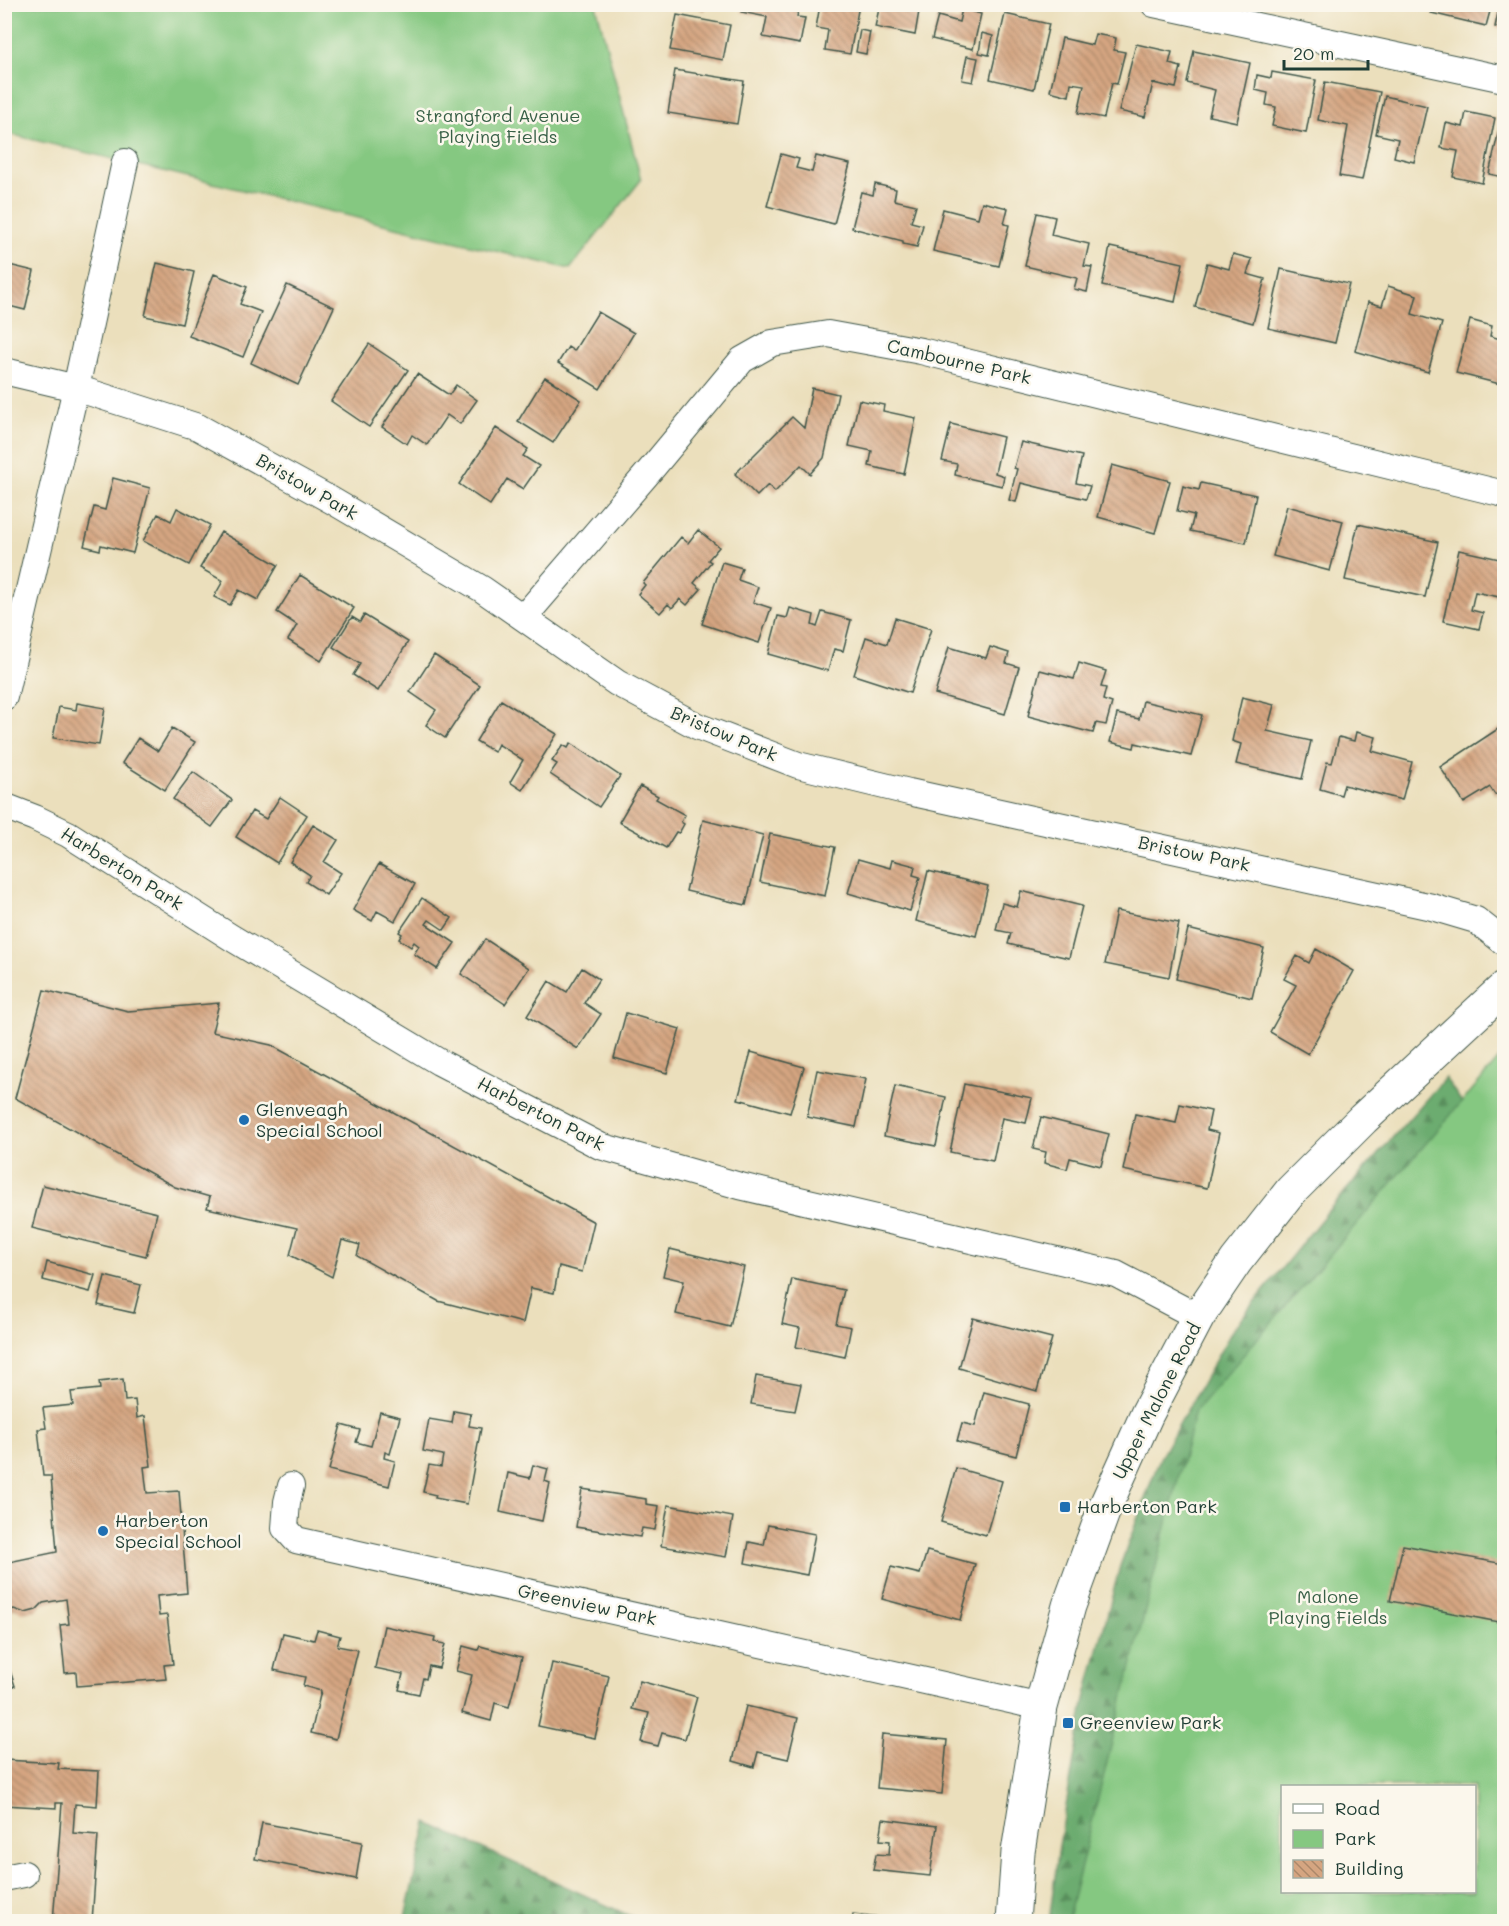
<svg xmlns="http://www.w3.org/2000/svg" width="1509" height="1926" font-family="Mali,sans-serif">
  <defs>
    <pattern id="forest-firs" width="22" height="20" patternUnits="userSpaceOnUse" patternTransform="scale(1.5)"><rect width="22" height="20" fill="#6cac6f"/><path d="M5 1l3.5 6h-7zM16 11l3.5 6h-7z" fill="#588d5c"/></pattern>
    <pattern id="building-back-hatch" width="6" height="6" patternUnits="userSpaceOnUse" patternTransform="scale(1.5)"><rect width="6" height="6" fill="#d5a581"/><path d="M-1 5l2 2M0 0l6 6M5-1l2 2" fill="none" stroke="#ac886a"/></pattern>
  </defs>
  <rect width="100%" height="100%" fill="#fbf7ec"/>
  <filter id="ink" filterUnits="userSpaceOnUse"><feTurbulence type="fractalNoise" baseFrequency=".0167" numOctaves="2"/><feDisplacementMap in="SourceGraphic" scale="12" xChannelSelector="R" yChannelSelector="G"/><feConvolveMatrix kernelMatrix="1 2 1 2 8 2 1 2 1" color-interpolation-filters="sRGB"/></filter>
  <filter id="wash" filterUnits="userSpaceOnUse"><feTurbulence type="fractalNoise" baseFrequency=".008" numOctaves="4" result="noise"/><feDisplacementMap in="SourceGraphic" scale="24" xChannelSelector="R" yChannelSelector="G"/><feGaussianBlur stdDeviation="1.35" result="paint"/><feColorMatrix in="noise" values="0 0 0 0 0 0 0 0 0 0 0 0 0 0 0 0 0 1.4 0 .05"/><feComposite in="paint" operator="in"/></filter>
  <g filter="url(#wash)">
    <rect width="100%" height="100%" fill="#ebdfbc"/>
    <path fill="url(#forest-firs)" stroke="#467452" stroke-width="1.5" d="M1445,1078L1473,1118L1110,1921L1049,1922L1059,1846L1084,1703L1120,1566L1160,1458L1233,1329L1328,1211Z
      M427,1823L641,1921H404Z"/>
    <path fill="#85c881" stroke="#52825a" stroke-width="1.5" fill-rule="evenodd" d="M5,5H596L641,180L570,269L5,133Z
      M1504,1053V1921L1067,1922L1195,1411ZM1282,1786H1474V1892H1282Z"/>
    <g id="blocks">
      <path fill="url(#building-back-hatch)" d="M696,4H708L703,11Z
        M742,4H799L797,17L805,18L800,44L763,37L767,17L741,12Z
        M880,4H903L902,8L919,11L915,35L875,27Z
        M1398,4H1425L1424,10Z
        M1434,4H1492L1486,26L1431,13Z
        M1500,4H1504V29L1495,27Z
        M820,5H859L850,54L825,50L828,30L816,28Z
        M962,9L981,14L973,49L932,39L938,16L959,22Z
        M1005,14L1049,24L1034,89L990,79Z
        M677,15L730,25L723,60L670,50Z
        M860,30L870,32L866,54L856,52Z
        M982,33L993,36L989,55L979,53Z
        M1095,34L1116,38L1114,50L1125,52L1117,84L1112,83L1104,118L1078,113L1084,85L1071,83L1069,96L1050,91L1062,38L1092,45Z
        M1136,44L1172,52L1169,64L1181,67L1176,88L1153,83L1145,117L1119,111Z
        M1194,51L1250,63L1237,122L1209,116L1215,90L1187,83Z
        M967,56L978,58L973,82L962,80Z
        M675,70L744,81L737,124L668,113Z
        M1272,72L1316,80L1306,133L1272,126L1276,107L1266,105L1268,93L1255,90L1257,75L1271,78Z
        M1325,82L1380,92L1362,180L1339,176L1348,126L1318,120Z
        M1385,96L1427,106L1414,162L1394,157L1398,139L1376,134Z
        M1466,112L1495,118L1482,183L1453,177L1458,151L1441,148L1446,123L1463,127Z
        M1501,121L1504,122L1503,177L1489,174Z
        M781,154L799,159L796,168L812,172L816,156L850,164L834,224L767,206Z
        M875,184L896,189L894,200L916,205L911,222L923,225L917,247L903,244V241L852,228L861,192L873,195Z
        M982,202L1008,208L1004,224L1009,225L999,266L933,251L943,209L978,218Z
        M1037,213L1055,217L1051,235L1089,244L1084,266L1092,267L1087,292L1074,289L1077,278L1025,266Z
        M4,238L11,240L5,262H4Z
        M1110,247L1183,263L1175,302L1102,286Z
        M1233,254L1252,259L1247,274L1265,279L1253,323L1195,307L1207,263L1229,269Z
        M157,263L194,272L182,324L145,316Z
        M5,264L34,271L25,310L5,305Z
        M1281,269L1349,284L1335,343L1268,328Z
        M214,274L247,287L240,304L261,312L243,357L189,336Z
        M287,285L334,307L298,385L251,363Z
        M1388,286L1417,295L1412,314L1442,323L1428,372L1355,351L1368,302L1382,306Z
        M598,312L634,333L600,389L558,363L568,347L574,351Z
        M1470,320L1492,326L1490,336L1504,340V385L1456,373Z
        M369,344L408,370L369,427L331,401Z
        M417,374L449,395L456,385L477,400L460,424L447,415L427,445L412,435L407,444L382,427Z
        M545,377L581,400L553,443L518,421Z
        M812,388L838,394L824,458L810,474L801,465L775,492L768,485L757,496L735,474L792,417L804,428Z
        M859,400L884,405L883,411L916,418L904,474L869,466L872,451L849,446Z
        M951,424L1003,437L995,473L1004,476L1002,486L955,475L957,464L942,461Z
        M496,428L528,449L523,456L539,466L523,489L507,479L490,505L459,484Z
        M1021,442L1082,456L1076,483L1090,486L1086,499L1021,483L1016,502L1009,500L1017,469L1014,468Z
        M1112,465L1170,481L1155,533L1098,517Z
        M113,478L150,488L133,553L101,545L100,550L84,546L94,507L105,510Z
        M1201,483L1256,495L1246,543L1190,531L1194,515L1177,511L1183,486L1199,490Z
        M1287,506L1343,521L1330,571L1273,556Z
        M177,508L210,525L189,565L143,541L158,514L171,521Z
        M1358,524L1438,542L1425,597L1345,580Z
        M698,530L719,547L708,560L711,562L694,583L701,589L687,605L680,599L672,608L668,604L660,613L638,594L645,585L643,583L681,537L688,543Z
        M221,532L278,565L258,600L239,590L230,605L214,597L223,581L200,568Z
        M1459,550L1504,560V598L1475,592L1471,610L1483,613L1479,629L1443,621Z
        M722,562L742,568L738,580L758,587L753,602L771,608L759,643L702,624Z
        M300,575L354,608L321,661L288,640L297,625L277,612Z
        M790,608L814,615L812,625L817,627L822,612L851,620L843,651L834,649L828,671L768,654L778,616L787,618Z
        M364,615L408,642L378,691L353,675L360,664L333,647L352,617L360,622Z
        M895,618L931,629L910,693L854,675L866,637L887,644Z
        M949,647L986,658L990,647L1009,653L1006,663L1019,667L1005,714L935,694Z
        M434,655L480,685L445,738L426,725L436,710L410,692Z
        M1079,663L1106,671L1101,687L1106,688L1103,700L1112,703L1106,725L1096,723L1093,733L1028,716L1040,670L1074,679Z
        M1242,697L1274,705L1267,731L1311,741L1302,779L1236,764L1241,744L1232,741Z
        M501,700L557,734L522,790L510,782L523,760L498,744L494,752L476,741Z
        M1143,701L1202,715L1191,756L1135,743L1134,748L1110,742L1117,714L1139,719Z
        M77,703L105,708L99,745L53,738L59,707L76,710Z
        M1504,725V788L1495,795L1490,787L1464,803L1440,767Z
        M172,728L195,742L165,790L122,763L138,738L158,751Z
        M1356,732L1376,737L1372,751L1412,762L1402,800L1344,785L1341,795L1320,789L1327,762L1332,763L1339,737L1354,741Z
        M571,743L620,776L599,807L550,774L557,764L552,761L563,745L568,748Z
        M193,772L232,800L212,827L173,799Z
        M640,786L658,796L656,799L685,815L681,822L684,824L679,833L676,832L666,848L619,822Z
        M280,797L307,815L277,863L236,837L252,811L266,819Z
        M703,820L763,835L746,905L686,891Z
        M313,825L338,840L324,862L341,873L326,895L306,882L310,875L290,862Z
        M770,834L835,847L825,896L760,882Z
        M858,859L890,868L892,860L915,866L913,875L920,877L910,911L848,893Z
        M379,864L415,884L395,921L377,911L372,921L353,910Z
        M928,871L988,886L976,936L916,921Z
        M1021,891L1082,906L1069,958L1008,944L1011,933L996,930L1002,903L1017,907Z
        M422,898L452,918L444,930L429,920L426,924L455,943L437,969L414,954L419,946L414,942L411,947L399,939L402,934L399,932Z
        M1116,911L1179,923L1169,977L1105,964Z
        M1188,929L1264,948L1252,998L1176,979Z
        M485,939L529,968L505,1004L461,974Z
        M1316,949L1354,971L1308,1054L1270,1032L1296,985L1284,979L1297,956L1309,963Z
        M582,968L599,979L584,1003L601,1014L578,1049L527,1016L549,981L567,992Z
        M44,990L128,1011L219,1003L212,1032L271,1045L594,1222L582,1272L559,1266L554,1293L531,1288L523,1323L438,1301L357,1256L360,1245L342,1240L332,1277L290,1255L297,1228L207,1208L210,1197L175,1187L15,1098Z
        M626,1013L680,1029L667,1073L614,1058Z
        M751,1052L804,1067L790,1113L738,1099Z
        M817,1070L866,1079L856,1127L807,1117Z
        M964,1084L1032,1098L1026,1123L1002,1118L993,1161L950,1152Z
        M895,1086L946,1097L936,1146L884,1136Z
        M1180,1104L1211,1111L1207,1130L1219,1133L1207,1188L1123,1170L1135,1114L1176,1123Z
        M1041,1117L1109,1134L1101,1166L1070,1158L1067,1169L1044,1163L1046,1152L1033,1149Z
        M43,1185L157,1213L146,1256L32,1228Z
        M670,1249L744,1267L730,1327L676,1314L684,1281L663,1276Z
        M47,1262L95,1275L90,1292L43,1280Z
        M105,1276L141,1285L134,1313L98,1305Z
        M792,1279L844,1290L836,1324L851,1327L845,1357L796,1347L800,1328L782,1324Z
        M973,1318L1052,1338L1037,1391L959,1368Z
        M756,1376L801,1384L795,1411L751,1404Z
        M123,1379L125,1401L135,1400L137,1418L145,1416L151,1466L144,1467L147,1493L179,1491L187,1593L157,1596L159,1616L167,1615L173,1664L164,1665L166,1679L77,1686L76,1672L65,1673L60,1625L69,1624L66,1599L43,1603L36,1610L25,1613L14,1609L4,1612V1563L57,1552L51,1476H43L38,1429L46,1428L43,1408L73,1405L71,1392L100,1389L99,1382Z
        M984,1392L1029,1404L1016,1456L957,1441L962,1423L975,1426Z
        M454,1411L471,1414L469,1426L481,1428L467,1504L435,1498L436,1495L423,1492L429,1465L441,1467L443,1455L423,1451L429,1419L452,1423Z
        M380,1412L400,1417L390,1454L385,1452L384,1458L395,1461L389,1486L329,1470L341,1425L360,1430L356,1442L371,1446Z
        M533,1465L548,1469L545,1481L550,1483L542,1521L500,1512L508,1473L530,1478Z
        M956,1468L1002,1481L986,1535L941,1522Z
        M582,1489L646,1499V1504L659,1506L655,1530L642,1528L640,1537L576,1527Z
        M668,1505L733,1517L726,1557L661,1546Z
        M768,1525L815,1534L807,1575L745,1563L749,1542L764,1545Z
        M1403,1545L1504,1564V1623L1390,1601Z
        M927,1551L975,1564L960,1620L882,1599L891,1567L920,1574Z
        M384,1626L435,1637L434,1642L445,1644L439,1668L429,1666L426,1679L423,1678L419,1694L399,1690L403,1674L375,1668Z
        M317,1630L340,1636L337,1646L358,1650L336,1739L311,1733L321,1691L303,1686L305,1677L274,1670L283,1633L314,1640Z
        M463,1646L478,1650L480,1646L522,1657L509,1707L495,1703L491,1721L462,1713L472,1675L456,1671Z
        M4,1652L15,1686L4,1689Z
        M552,1663L609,1676L595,1738L538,1726Z
        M640,1681L697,1697L685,1739L662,1733L658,1746L641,1742L649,1713L632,1709Z
        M746,1706L798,1718L788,1759L758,1752L754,1767L733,1761Z
        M882,1734L947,1740L942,1794L877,1788Z
        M4,1760L59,1763L58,1769L99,1771L97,1806L75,1804L73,1833L98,1835L92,1922H53L62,1803H56V1808L4,1805Z
        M883,1819L937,1826L930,1876L873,1870L876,1854L889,1855L890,1841L880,1840Z
        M262,1823L362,1842L356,1879L255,1859Z
        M853,1914L907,1920V1922H852Z"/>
    </g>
  </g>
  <g filter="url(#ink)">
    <use href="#blocks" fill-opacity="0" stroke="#3e5548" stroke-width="1.5"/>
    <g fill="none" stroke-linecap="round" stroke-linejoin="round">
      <defs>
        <path id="minor" d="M1154,4L1504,79
          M4,371L76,388L198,427L331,500L482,589L617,683L697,726L798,765L909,792L1432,907L1476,920L1504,942
          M524,617L653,467L742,360L772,343L828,334L921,351L1504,494
          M4,697L76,388L125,162
          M4,806L35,818L68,834L232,938L439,1062L600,1146L740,1186L1116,1274L1198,1317
          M291,1486L287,1502L285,1528L296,1540L1041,1707
          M4,1878L24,1874"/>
        <path id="secondary" d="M1013,1922L1018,1852L1041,1707L1069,1606L1105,1507L1147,1414L1198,1317L1236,1261L1291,1191L1363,1119L1504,988"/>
      </defs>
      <use href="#minor" stroke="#3e5548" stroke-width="28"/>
      <use href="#secondary" stroke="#3e5548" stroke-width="35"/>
      <use href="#minor" stroke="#fff" stroke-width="26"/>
      <use href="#secondary" stroke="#fff" stroke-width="33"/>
    </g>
  </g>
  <g fill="#1f6fb2" stroke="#fbf7ec" stroke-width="2">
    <circle cx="244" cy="1120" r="6"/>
    <rect x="1059" y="1501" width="12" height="12" rx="3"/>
    <circle cx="103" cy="1531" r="6"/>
    <rect x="1062" y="1717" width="12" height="12" rx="3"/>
  </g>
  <g text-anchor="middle" stroke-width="5" stroke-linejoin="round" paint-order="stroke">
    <g font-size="18" fill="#386047" stroke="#fbf7ec">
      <text x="498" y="122">Strangford Avenue<tspan x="498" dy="21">Playing Fields</tspan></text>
      <text x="1328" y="1603">Malone<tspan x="1328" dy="21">Playing Fields</tspan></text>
    </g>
    <g font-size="18" fill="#1f3d34" stroke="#fbf7ec">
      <text transform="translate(959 362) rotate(13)" y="6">Cambourne Park</text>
      <text transform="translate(307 487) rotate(30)" y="6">Bristow Park</text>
      <text transform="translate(724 734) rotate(23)" y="6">Bristow Park</text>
      <text transform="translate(1194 854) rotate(12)" y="6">Bristow Park</text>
      <text transform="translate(122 869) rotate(32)" y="6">Harberton Park</text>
      <text transform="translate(541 1114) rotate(27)" y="6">Harberton Park</text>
      <text transform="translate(1157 1401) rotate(-63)" y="6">Upper Malone Road</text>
      <text transform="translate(587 1605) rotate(12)" y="6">Greenview Park</text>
    </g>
    <g font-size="18" fill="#1f3d34" stroke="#fbf7ec" text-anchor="start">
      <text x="256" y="1116">Glenveagh<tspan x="256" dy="21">Special School</tspan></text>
      <text x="1077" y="1513">Harberton Park</text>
      <text x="115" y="1527">Harberton<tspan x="115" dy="21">Special School</tspan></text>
      <text x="1080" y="1729">Greenview Park</text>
    </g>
  </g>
  <rect width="1509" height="1926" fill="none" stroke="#fbf7ec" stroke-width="24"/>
  <rect x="1281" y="1785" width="195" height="108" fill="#fbf7ec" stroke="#a3ada2" stroke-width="1.5"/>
  <rect x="1293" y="1804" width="30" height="9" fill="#ffffff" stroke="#a3ada2" stroke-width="1.5"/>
  <text x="1335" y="1815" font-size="18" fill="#1f3d34">Road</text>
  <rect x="1293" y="1830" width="30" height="18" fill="#85c881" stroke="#a3ada2" stroke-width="1.5"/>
  <text x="1335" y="1845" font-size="18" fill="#1f3d34">Park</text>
  <rect x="1293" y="1860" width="30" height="18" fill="url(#building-back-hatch)" stroke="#a3ada2" stroke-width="1.5"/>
  <text x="1335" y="1875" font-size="18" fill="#1f3d34">Building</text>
  <path d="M1284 60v9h84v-9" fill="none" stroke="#1f3d34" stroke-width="3"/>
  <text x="1293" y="60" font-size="18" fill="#1f3d34" stroke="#fbf7ec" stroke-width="4.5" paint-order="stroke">20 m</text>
</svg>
